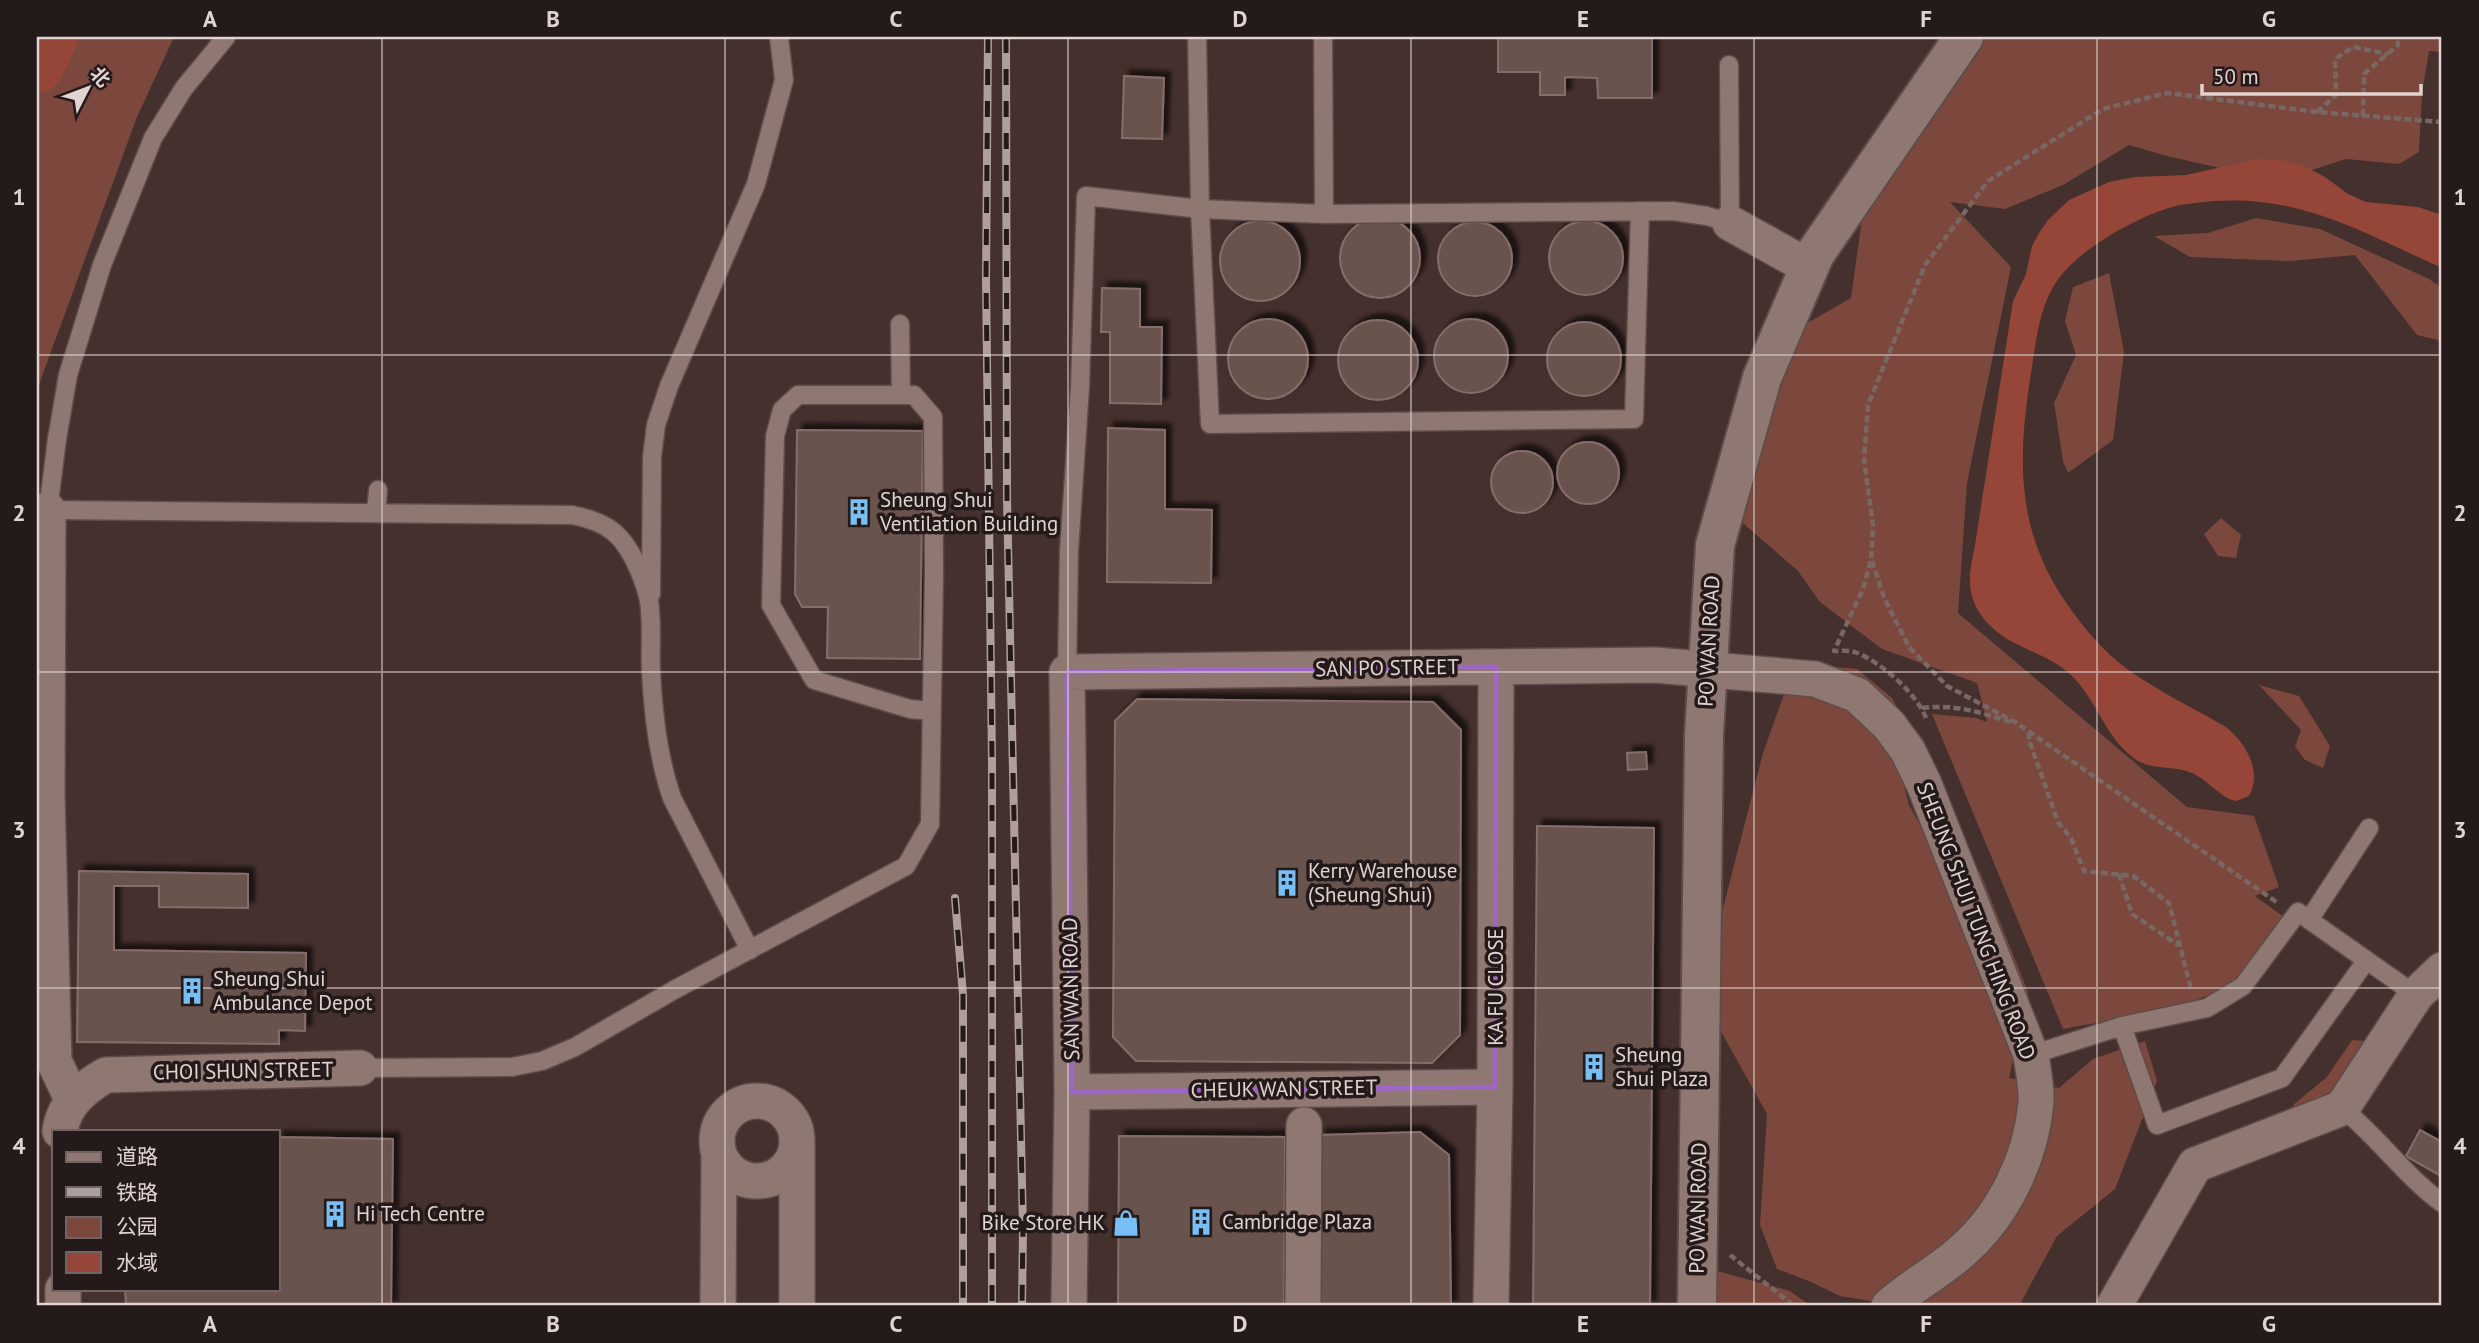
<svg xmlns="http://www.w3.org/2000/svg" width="2479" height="1343" font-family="'PT Sans','Noto Sans SC',sans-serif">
  <defs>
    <filter id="shadow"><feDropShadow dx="6" dy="-6" stdDeviation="2" flood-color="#0009"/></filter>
  </defs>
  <rect width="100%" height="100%" fill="#44302c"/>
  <path fill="#7c483d" d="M37,37H174L137,117L37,390Z
    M1980,37H2442V52L2429,51L2422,93L2419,152L2399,164L2346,159L2277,181L2167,156L2129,145L2063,185L2005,209L1950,202L2011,267L1967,483L1958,613L2187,807L2254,816L2279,887L2255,896L2284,917C2272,933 2254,965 2239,977C2199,1010 2114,1019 2063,1029L1932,714L1976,718L1987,722L1977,683L1882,649L1820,602L1798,571L1737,518L1754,459L1804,325L1851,298L1864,204Z
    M2256,218L2320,229L2429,279L2442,288V341L2417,335L2355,255L2290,261L2190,257L2154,236L2208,233Z
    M2109,273L2124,352L2113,440L2068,473L2063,461L2054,403L2076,355L2065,321L2073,287Z
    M2221,518L2241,535L2236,558L2218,556L2204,534Z
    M1795,663L1857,669L1892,698L1932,768L1899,766L1909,805L1937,855L1980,872L2028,992L2009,1078L2059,1088L2093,1059L2145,1041L2157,1081L2115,1189L2057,1236L2019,1306H1900L1840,1296L1809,1281L1777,1269L1760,1225L1767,1114L1713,1017L1714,943L1763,753Z
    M2259,685L2299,696L2330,746L2323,768L2305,760L2295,747L2301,730Z
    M2352,1040L2393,1043L2316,1117L2293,1105L2327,1077Z
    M1684,1262L1790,1291L1811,1306H1682Z"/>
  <path fill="#954638" d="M2258,159L2281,160L2304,166L2325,177L2348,194L2366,202L2418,207L2442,215V268C2383,242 2324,208 2259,202C2234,199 2205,201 2180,205C2143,213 2082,247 2059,278C2040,304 2037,335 2032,367C2018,453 2014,526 2065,601C2080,623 2097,644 2117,661C2147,686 2192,707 2226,727C2245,742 2263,771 2249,796L2236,801C2222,799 2208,780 2192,773C2173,765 2153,771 2135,759C2105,738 2097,699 2070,674C2041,648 2002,648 1979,612C1965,588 1970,570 1975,545L2013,301L2026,274L2032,246L2039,233L2048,220L2069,200L2109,182L2135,177L2186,175Z"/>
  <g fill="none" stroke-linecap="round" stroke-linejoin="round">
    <path stroke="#954638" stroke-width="52" d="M37,67L52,37"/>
  </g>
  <path fill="#69534e" stroke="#856e69" stroke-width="2" filter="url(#shadow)" d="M1498,37H1652V98H1598L1597,78L1565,77V95H1540V72H1498Z
    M1124,76L1164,78L1162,139L1122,138Z
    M1340 258a40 40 0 1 1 80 0a40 40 0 1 1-80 0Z
    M1220 261a40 40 0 1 1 80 0a40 40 0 1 1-80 0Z
    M1549 258a37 37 0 1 1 74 0a37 37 0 1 1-74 0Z
    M1438 259a37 37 0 1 1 74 0a37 37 0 1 1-74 0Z
    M1102,288L1140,289V327H1162L1161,404L1110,403V332H1101Z
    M1228 359a40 40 0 1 1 80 0a40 40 0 1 1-80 0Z
    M1434 356a37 37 0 1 1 74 0a37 37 0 1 1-74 0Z
    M1338 360a40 40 0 1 1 80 0a40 40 0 1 1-80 0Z
    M1547 359a37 37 0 1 1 74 0a37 37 0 1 1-74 0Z
    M1108,428L1165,430V509L1212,510L1211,583L1107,582Z
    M797,430L923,431L920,659L827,658L828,607H802L795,594Z
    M1557 473a31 31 0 1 1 62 0a31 31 0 1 1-62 0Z
    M1491 482a31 31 0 1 1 62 0a31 31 0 1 1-62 0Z
    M1137,699L1433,702L1461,730L1460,1035L1432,1063L1136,1061L1113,1037L1115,721Z
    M1646,752L1647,769L1628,770L1627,753Z
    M1537,826L1654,828L1650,1306H1533Z
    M79,871L248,874V908L159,907V886H114V950L306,953L305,1031L279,1030V1044L77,1042Z
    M2420,1130L2442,1142L2441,1176L2406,1156Z
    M1420,1132L1449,1155L1451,1306H1320V1135Z
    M1119,1136L1285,1137L1284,1306H1118Z
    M278,1137L393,1139L391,1306H126L125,1289H278Z"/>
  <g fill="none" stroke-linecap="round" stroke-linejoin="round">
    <defs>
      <path id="lane" d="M226,37L184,88L153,138L102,265L68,375L57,439L48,510L572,515C609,522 624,535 639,570C644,582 650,597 650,611C652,631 650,651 651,671C653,713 658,758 672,798L750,950
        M1197,37L1200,209L1324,214
        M1323,37L1324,214L1673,211L1707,216L1730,223L1729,65
        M900,324L901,395
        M376,513L378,490
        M651,594L652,457L656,425L669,386L756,184L784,80L779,37
        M1067,672L1069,551L1080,387L1086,196L1200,209L1210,424L1634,419L1640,211
        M2309,920L2369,828
        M2122,1026L2157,1125L2282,1078L2366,961
        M2031,1055L2122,1026L2207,1008L2243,986L2298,912L2416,995
        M360,1068L512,1067L542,1061L575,1047L674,990L906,866L930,824L934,573L933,417L914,395H798L782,410L775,436L771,605L814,680L910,709L931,711
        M2342,1108C2378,1137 2405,1176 2442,1203"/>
      <path id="street" d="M1730,223L1809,267
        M48,510L47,796L54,1061L72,1099
        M1072,1092L1495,1087
        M717 1141a40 40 0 1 1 80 0a40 40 0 1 1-80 0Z
        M60,1131C64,1104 83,1088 106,1075L360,1068
        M797,1146V1306
        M63,1289V1306
        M718,1306L719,1156
        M1069,1306L1072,1092L1067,672L1655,665L1815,679L1857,695L1889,725L1908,751L1924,784L2031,1055C2033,1070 2037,1087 2036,1103C2031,1158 2004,1215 1961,1252C1939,1272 1911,1286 1889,1306
        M1303,1306L1304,1125
        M1491,1306L1495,1087L1496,667
        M2114,1306L2195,1165L2342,1108L2416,995L2442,970"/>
      <path id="secondary" d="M1697,1306L1704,735L1715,545L1762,378L1815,254L1964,37"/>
    </defs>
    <use href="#lane" stroke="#5d4c49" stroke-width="21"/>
    <use href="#street" stroke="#5d4c49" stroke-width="38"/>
    <use href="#secondary" stroke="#5d4c49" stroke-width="42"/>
    <path stroke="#796763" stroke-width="4.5" stroke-dasharray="7 3.5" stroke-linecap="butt" d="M2317,112L2336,95L2335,59L2353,47L2388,54
      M2363,116L2364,74L2398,45V37
      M1872,561L1885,600L1909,647L1947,686L2015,722L2278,903
      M1922,708C1956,704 1979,712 2010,722
      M1926,718C1917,694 1881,662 1857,653C1851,650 1841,651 1834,651L1863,589L1871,560L1873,525L1864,460L1868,405L1925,265L1988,181L2103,109L2167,93L2317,112L2442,122
      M2029,732V740L2058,822L2071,838L2084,871L2133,876L2169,903L2191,989
      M2119,874L2132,914L2178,945
      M1730,1255L1794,1306"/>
    <use href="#lane" stroke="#8f7772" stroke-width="18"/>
    <use href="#street" stroke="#8f7772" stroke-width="35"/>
    <use href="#secondary" stroke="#8f7772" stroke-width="38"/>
    <defs>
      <path id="rail" d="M988,37L986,280L992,760V1306
        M1006,37L1007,498L1023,1229L1022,1306
        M955,898L963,995V1306"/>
    </defs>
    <use href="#rail" stroke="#ae9f9c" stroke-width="8"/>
    <use href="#rail" stroke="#241a19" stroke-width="5" stroke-dasharray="16" stroke-linecap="butt"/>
  </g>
  <path fill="none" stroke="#9e66c5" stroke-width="5" stroke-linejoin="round" d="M1496,667L1495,1087L1072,1092L1067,672Z"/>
  <path fill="none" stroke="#e0d3d0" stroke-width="2" stroke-opacity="0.55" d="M382,37V1306M725,37V1306M1068,37V1306M1411,37V1306M1754,37V1306M2097,37V1306M37,355H2442M37,672H2442M37,988H2442"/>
  <defs>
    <symbol id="building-bare" viewBox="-9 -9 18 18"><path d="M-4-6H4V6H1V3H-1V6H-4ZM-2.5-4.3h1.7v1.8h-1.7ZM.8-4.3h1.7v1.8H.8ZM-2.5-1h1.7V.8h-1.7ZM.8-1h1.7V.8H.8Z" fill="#76c0f7" stroke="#241a19" stroke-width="2.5" paint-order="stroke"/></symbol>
    <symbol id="shop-bare" viewBox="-9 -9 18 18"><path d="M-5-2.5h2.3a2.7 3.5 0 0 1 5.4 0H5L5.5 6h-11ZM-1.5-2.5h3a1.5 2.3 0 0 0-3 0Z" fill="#76c0f7" stroke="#241a19" stroke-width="2.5" paint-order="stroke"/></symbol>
  </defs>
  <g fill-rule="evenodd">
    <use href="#building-bare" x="840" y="493" width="38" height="38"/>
    <use href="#building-bare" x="1268" y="864" width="38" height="38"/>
    <use href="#building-bare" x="173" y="972" width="38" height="38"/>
    <use href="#building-bare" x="1575" y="1048" width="38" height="38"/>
    <use href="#building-bare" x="316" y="1195" width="38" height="38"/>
    <use href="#building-bare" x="1182" y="1203" width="38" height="38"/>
    <use href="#shop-bare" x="1107" y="1204" width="38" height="38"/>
  </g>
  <g text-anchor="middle" stroke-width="7" stroke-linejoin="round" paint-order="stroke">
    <g font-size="21" fill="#e0d3d0" stroke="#241a19" text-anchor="start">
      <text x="880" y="507">Sheung Shui<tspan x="880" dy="24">Ventilation Building</tspan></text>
      <text x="1308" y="878">Kerry Warehouse<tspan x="1308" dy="24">(Sheung Shui)</tspan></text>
      <text x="213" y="986">Sheung Shui<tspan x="213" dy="24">Ambulance Depot</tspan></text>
      <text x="1615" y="1062">Sheung<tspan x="1615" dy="24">Shui Plaza</tspan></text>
      <text x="356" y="1221">Hi Tech Centre</text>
      <text x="1222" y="1229">Cambridge Plaza</text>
      <text x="1105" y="1230" text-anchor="end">Bike Store HK</text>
    </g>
    <g font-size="21" fill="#e0d3d0" stroke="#241a19">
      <text transform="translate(1709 641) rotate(-87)" y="7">PO WAN ROAD</text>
      <text transform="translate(1387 668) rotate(-1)" y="7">SAN PO STREET</text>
      <text transform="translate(1976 921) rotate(69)" y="7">SHEUNG SHUI TUNG HING ROAD</text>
      <text transform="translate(1496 987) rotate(-90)" y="7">KA FU CLOSE</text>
      <text transform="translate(1071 989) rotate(-91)" y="7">SAN WAN ROAD</text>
      <text transform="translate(243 1071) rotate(-1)" y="7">CHOI SHUN STREET</text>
      <text transform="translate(1284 1089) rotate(-1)" y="7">CHEUK WAN STREET</text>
      <text transform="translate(1698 1208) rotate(-89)" y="7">PO WAN ROAD</text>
    </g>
  </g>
  <rect width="2479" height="1343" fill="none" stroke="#241a19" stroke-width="77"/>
  <rect x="52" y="1130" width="228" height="161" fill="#241a19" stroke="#6f6462" stroke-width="2"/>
  <rect x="66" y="1152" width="35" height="10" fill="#8f7772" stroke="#6f6462" stroke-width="2"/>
  <text x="116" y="1164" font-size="21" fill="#e0d3d0">道路</text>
  <rect x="66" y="1187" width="35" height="10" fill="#ae9f9c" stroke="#6f6462" stroke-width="2"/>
  <text x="116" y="1200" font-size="21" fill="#e0d3d0">铁路</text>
  <rect x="66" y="1217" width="35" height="21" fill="#7c483d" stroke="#6f6462" stroke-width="2"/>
  <text x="116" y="1234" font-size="21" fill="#e0d3d0">公园</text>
  <rect x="66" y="1252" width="35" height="21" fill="#954638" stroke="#6f6462" stroke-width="2"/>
  <text x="116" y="1270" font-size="21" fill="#e0d3d0">水域</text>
  <g transform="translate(88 88) rotate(48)" stroke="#241a19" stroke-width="5" paint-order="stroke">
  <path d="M0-5L12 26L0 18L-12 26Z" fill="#e0d3d0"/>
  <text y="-10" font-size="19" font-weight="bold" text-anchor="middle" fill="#e0d3d0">北</text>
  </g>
  <path d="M2202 84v10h219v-10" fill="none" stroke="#e0d3d0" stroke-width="3.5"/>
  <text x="2213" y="84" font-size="21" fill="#e0d3d0" stroke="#241a19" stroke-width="5" paint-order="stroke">50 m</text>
  <rect x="38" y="38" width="2402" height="1266" fill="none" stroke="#e0d3d0" stroke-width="2.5"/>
  <g font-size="23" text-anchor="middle" font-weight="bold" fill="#e0d3d0">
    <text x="210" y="27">A</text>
    <text x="553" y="27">B</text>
    <text x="896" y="27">C</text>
    <text x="1240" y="27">D</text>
    <text x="1583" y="27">E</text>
    <text x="1926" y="27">F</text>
    <text x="2269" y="27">G</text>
    <text x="19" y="205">1</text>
    <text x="2460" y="205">1</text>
    <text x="19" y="521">2</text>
    <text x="2460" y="521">2</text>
    <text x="19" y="838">3</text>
    <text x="2460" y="838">3</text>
    <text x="19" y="1154">4</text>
    <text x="2460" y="1154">4</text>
    <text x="210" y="1332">A</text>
    <text x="553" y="1332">B</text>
    <text x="896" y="1332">C</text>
    <text x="1240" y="1332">D</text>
    <text x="1583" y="1332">E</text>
    <text x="1926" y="1332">F</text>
    <text x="2269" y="1332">G</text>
  </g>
</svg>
